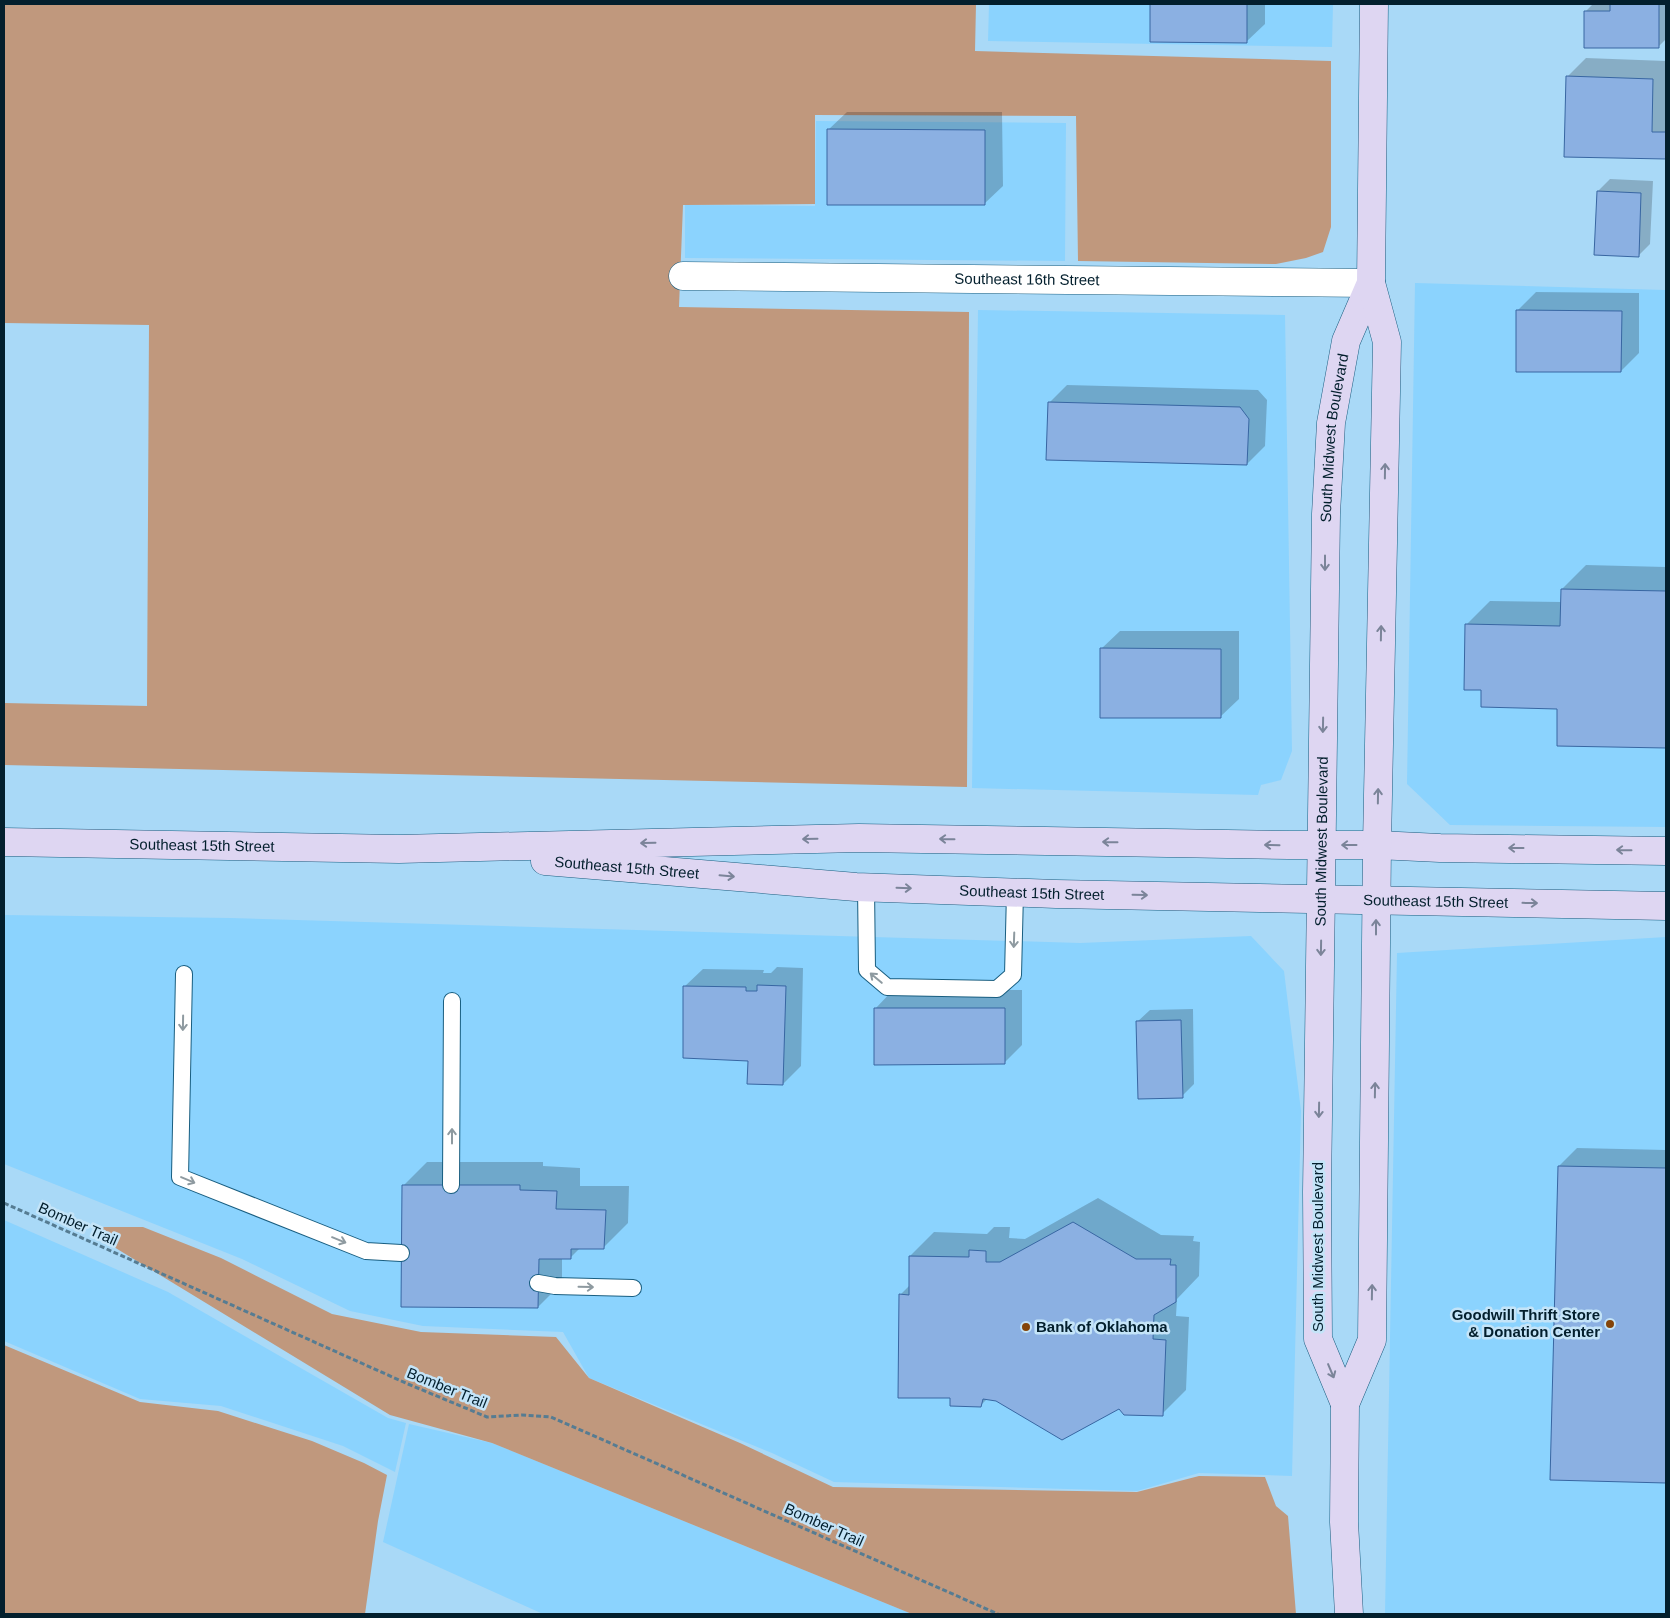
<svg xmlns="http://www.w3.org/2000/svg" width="1670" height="1618" font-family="Arial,sans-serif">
  <rect width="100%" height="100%" fill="#a9d9f7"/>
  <path fill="#8bd3fe" d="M989,4H1333L1332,47L988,41Z
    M816,121L1066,123L1065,261L685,258V205L815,206Z
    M1415,283L1665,290L1666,827L1450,825L1407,784Z
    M978,310L1285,315L1292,751L1281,780L1261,785L1258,795L972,788Z
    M4,915L230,918L1080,943L1251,936L1284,971L1301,1111L1292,1476L1199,1473L1137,1491L834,1482L772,1453L589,1378L563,1332L423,1326L350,1311L242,1259L4,1164Z
    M1666,937V1614H1385L1397,953Z
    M4,1220L168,1292L388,1418L406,1423L395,1472L343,1446L221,1406L140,1399L4,1341Z
    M409,1424L492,1443L912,1614H543L383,1542Z"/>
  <path fill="#c0987d" d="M4,4H976L975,51L1331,61V227L1323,252L1306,258L1276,264L1078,261L1076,116L815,115V204L683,205L679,307L969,312L967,787L4,765V703L147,706L149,325L4,323Z
    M96,1227H143L221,1258L332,1314L421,1332L556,1337L589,1378L740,1443L833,1487L1137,1492L1199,1476L1265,1477L1276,1506L1288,1516L1296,1614H912L492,1443L390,1415L109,1244Z
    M4,1345L140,1402L218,1411L312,1441L364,1463L387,1475L378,1521L365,1614H4Z"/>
  <path fill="#0003" d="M1152,4H1265V24L1246,42L1152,40Z
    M1593,4H1666V39L1659,46L1585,12Z
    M1586,58L1666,61V158L1565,155L1567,77Z
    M847,112H1002L1003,186L984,204L828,130Z
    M1610,179L1653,181L1650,244L1638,256L1598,191Z
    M1536,292L1639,293V353L1621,371L1518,310Z
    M1067,385L1258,390L1267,400L1265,446L1247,464L1049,403Z
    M1586,565L1666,567V746L1558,745L1559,707L1483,689L1466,625L1490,601L1562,602V589Z
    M1120,631H1239V699L1220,717L1101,649Z
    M777,967L803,968L801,1066L783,1084L750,1060L684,987L703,969L764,970L763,973H771Z
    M893,990H1022V1045L1004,1063L875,1009Z
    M1193,1009L1194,1084L1182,1096L1137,1022L1150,1010Z
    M1577,1148L1666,1150V1481L1551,1479L1559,1166Z
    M427,1162H543V1166L580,1168V1186H629L628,1223L604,1247H581L570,1258H562V1283L538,1307L403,1186Z
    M1098,1198L1161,1235L1194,1236L1193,1241L1200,1242L1199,1276L1177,1299L1176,1316L1189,1317L1186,1390L1162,1414L1120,1407L988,1398L981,1405L952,1397L900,1295L910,1285V1256L934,1232L987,1234L994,1227H1010L1009,1238L1025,1239Z
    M1490,1613H1519V1614H1488Z"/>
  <path fill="#8bb0e2" stroke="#3866a2" d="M1150,4H1247V43L1150,42Z
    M1610,4H1659V48H1584V11H1610Z
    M1566,76L1653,79L1652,132H1666V159L1564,157Z
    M827,129L985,130V205H827Z
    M1597,191L1641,193L1639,257L1594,255Z
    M1516,310L1622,311L1621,372H1516Z
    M1048,402L1240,407L1249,419L1247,465L1046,460Z
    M1561,589L1666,591V748L1557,746V709L1481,707V690H1464L1465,624L1560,626Z
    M1100,648L1221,649V718H1100Z
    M757,985L786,986L783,1085L747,1084L748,1061L683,1058V986L746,987V991H757Z
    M874,1008H1005V1064L874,1065Z
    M1181,1020L1183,1098L1138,1099L1136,1021Z
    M1558,1166L1666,1168V1483L1550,1480Z
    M402,1185H520V1190L557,1191L556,1209L606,1210L604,1249H571V1259H539L538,1308L401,1307Z
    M1073,1222L1136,1259H1171L1170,1265H1176V1302L1154,1315L1153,1339L1166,1340L1163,1416L1124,1415L1119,1409L1062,1440L996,1401L983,1399L981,1407L950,1406V1398H898L899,1294L909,1295V1256L969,1257V1250L986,1251V1262H1000Z"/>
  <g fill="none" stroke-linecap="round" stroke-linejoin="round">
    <defs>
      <path id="service" d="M866,887L867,970L887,987L997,989L1013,975L1015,892
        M184,974L180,1177L366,1251L401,1253
        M451,1185L452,1001
        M538,1283L555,1286L633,1288"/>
      <g id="minor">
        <path id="s1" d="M683,276L1371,283"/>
      </g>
      <g id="secondary">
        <path id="s2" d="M4,842L399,849L859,838L1289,845H1377L1440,848L1666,851"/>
        <path id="s3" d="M545,861L856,887L1056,894L1666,906"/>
        <path id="s4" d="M1345,1404L1318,1339L1317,1192L1326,514L1331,423L1346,341L1371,283"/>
        <path d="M1349,1614L1344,1522L1345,1404L1372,1340L1377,845L1387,342L1371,283L1374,4"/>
      </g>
    </defs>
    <use href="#service" stroke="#195e80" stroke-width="18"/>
    <use href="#minor" stroke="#195e80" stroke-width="29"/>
    <use href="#secondary" stroke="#195e80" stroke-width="29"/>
    <path stroke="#567c92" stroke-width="3" stroke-dasharray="5 2.5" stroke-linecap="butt" d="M4,1203L408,1384L487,1417L522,1415L551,1417L998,1614"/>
    <use href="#service" stroke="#fff" stroke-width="16"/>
    <use href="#minor" stroke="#fff" stroke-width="28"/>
    <use href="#secondary" stroke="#ded6f2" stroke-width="28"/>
  </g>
  <defs><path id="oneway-shaft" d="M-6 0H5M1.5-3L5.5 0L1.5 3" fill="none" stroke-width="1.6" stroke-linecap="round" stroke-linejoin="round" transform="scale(1.25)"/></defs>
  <g stroke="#7b8499">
    <use href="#oneway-shaft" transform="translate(1385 471) rotate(-89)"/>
    <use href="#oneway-shaft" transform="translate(1325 563) rotate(90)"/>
    <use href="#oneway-shaft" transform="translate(1381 633) rotate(-89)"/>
    <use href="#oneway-shaft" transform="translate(1323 725) rotate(91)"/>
    <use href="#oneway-shaft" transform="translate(1378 796) rotate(-89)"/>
    <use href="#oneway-shaft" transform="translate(810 839) rotate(179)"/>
    <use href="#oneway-shaft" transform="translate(947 839) rotate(-179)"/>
    <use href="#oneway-shaft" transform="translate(1110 842) rotate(-179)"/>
    <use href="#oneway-shaft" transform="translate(648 843) rotate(179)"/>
    <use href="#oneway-shaft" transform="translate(1272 845) rotate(-179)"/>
    <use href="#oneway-shaft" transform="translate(1349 845) rotate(180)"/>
    <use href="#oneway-shaft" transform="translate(1516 848) rotate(-180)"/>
    <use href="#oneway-shaft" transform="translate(1624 850) rotate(-179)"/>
    <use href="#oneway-shaft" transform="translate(727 876) rotate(5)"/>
    <use href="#oneway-shaft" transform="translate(904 888) rotate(2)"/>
    <use href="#oneway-shaft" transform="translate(1140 895) rotate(1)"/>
    <use href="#oneway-shaft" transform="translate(1530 903) rotate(1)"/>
    <use href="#oneway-shaft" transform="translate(1376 927) rotate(-90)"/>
    <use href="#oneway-shaft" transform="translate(1321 948) rotate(91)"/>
    <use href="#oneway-shaft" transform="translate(1375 1090) rotate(-89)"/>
    <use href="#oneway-shaft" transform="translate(1319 1110) rotate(91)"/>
    <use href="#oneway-shaft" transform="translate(1372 1292) rotate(-89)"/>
    <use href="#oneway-shaft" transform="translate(1331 1371) rotate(67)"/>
  </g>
  <g stroke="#8e9aa0">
    <use href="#oneway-shaft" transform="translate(1014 940) rotate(92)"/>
    <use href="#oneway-shaft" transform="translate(876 978) rotate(-140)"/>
    <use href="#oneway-shaft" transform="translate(183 1023) rotate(91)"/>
    <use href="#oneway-shaft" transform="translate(452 1136) rotate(-90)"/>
    <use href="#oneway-shaft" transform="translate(188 1180) rotate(23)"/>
    <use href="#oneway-shaft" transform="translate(339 1240) rotate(22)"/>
    <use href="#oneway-shaft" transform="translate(586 1287) rotate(1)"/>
  </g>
  <g fill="#844409" stroke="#c4e4f8" stroke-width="2">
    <circle cx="1610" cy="1324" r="5"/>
    <circle cx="1026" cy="1327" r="5"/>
  </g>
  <g text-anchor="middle" stroke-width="5" stroke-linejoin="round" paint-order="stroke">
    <g font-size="15" fill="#031f2d" stroke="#c4e4f8">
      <text dy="5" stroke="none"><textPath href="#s1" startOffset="344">Southeast 16th Street</textPath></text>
      <text dy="5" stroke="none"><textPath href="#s4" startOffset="972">South Midwest Boulevard</textPath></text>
      <text dy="5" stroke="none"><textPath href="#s4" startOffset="568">South Midwest Boulevard</textPath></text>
      <text dy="5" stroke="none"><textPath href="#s2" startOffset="198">Southeast 15th Street</textPath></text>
      <text dy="5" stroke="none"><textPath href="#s3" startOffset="82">Southeast 15th Street</textPath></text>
      <text dy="5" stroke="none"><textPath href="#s3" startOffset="488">Southeast 15th Street</textPath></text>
      <text dy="5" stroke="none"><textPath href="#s3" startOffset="892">Southeast 15th Street</textPath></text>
      <text transform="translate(78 1224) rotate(24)" y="5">Bomber Trail</text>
      <text transform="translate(1318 1247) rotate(-90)" y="5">South Midwest Boulevard</text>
      <text transform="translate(447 1388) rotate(22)" y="5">Bomber Trail</text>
      <text transform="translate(824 1525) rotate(24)" y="5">Bomber Trail</text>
    </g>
    <g font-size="15" font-weight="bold" fill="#031f2d" stroke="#c4e4f8" text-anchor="end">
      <text x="1600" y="1320">Goodwill Thrift Store<tspan x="1600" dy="17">&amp; Donation Center</tspan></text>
      <text x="1036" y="1332" text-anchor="start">Bank of Oklahoma</text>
    </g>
  </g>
  <rect width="1670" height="1618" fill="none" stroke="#031f2d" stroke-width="10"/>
</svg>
